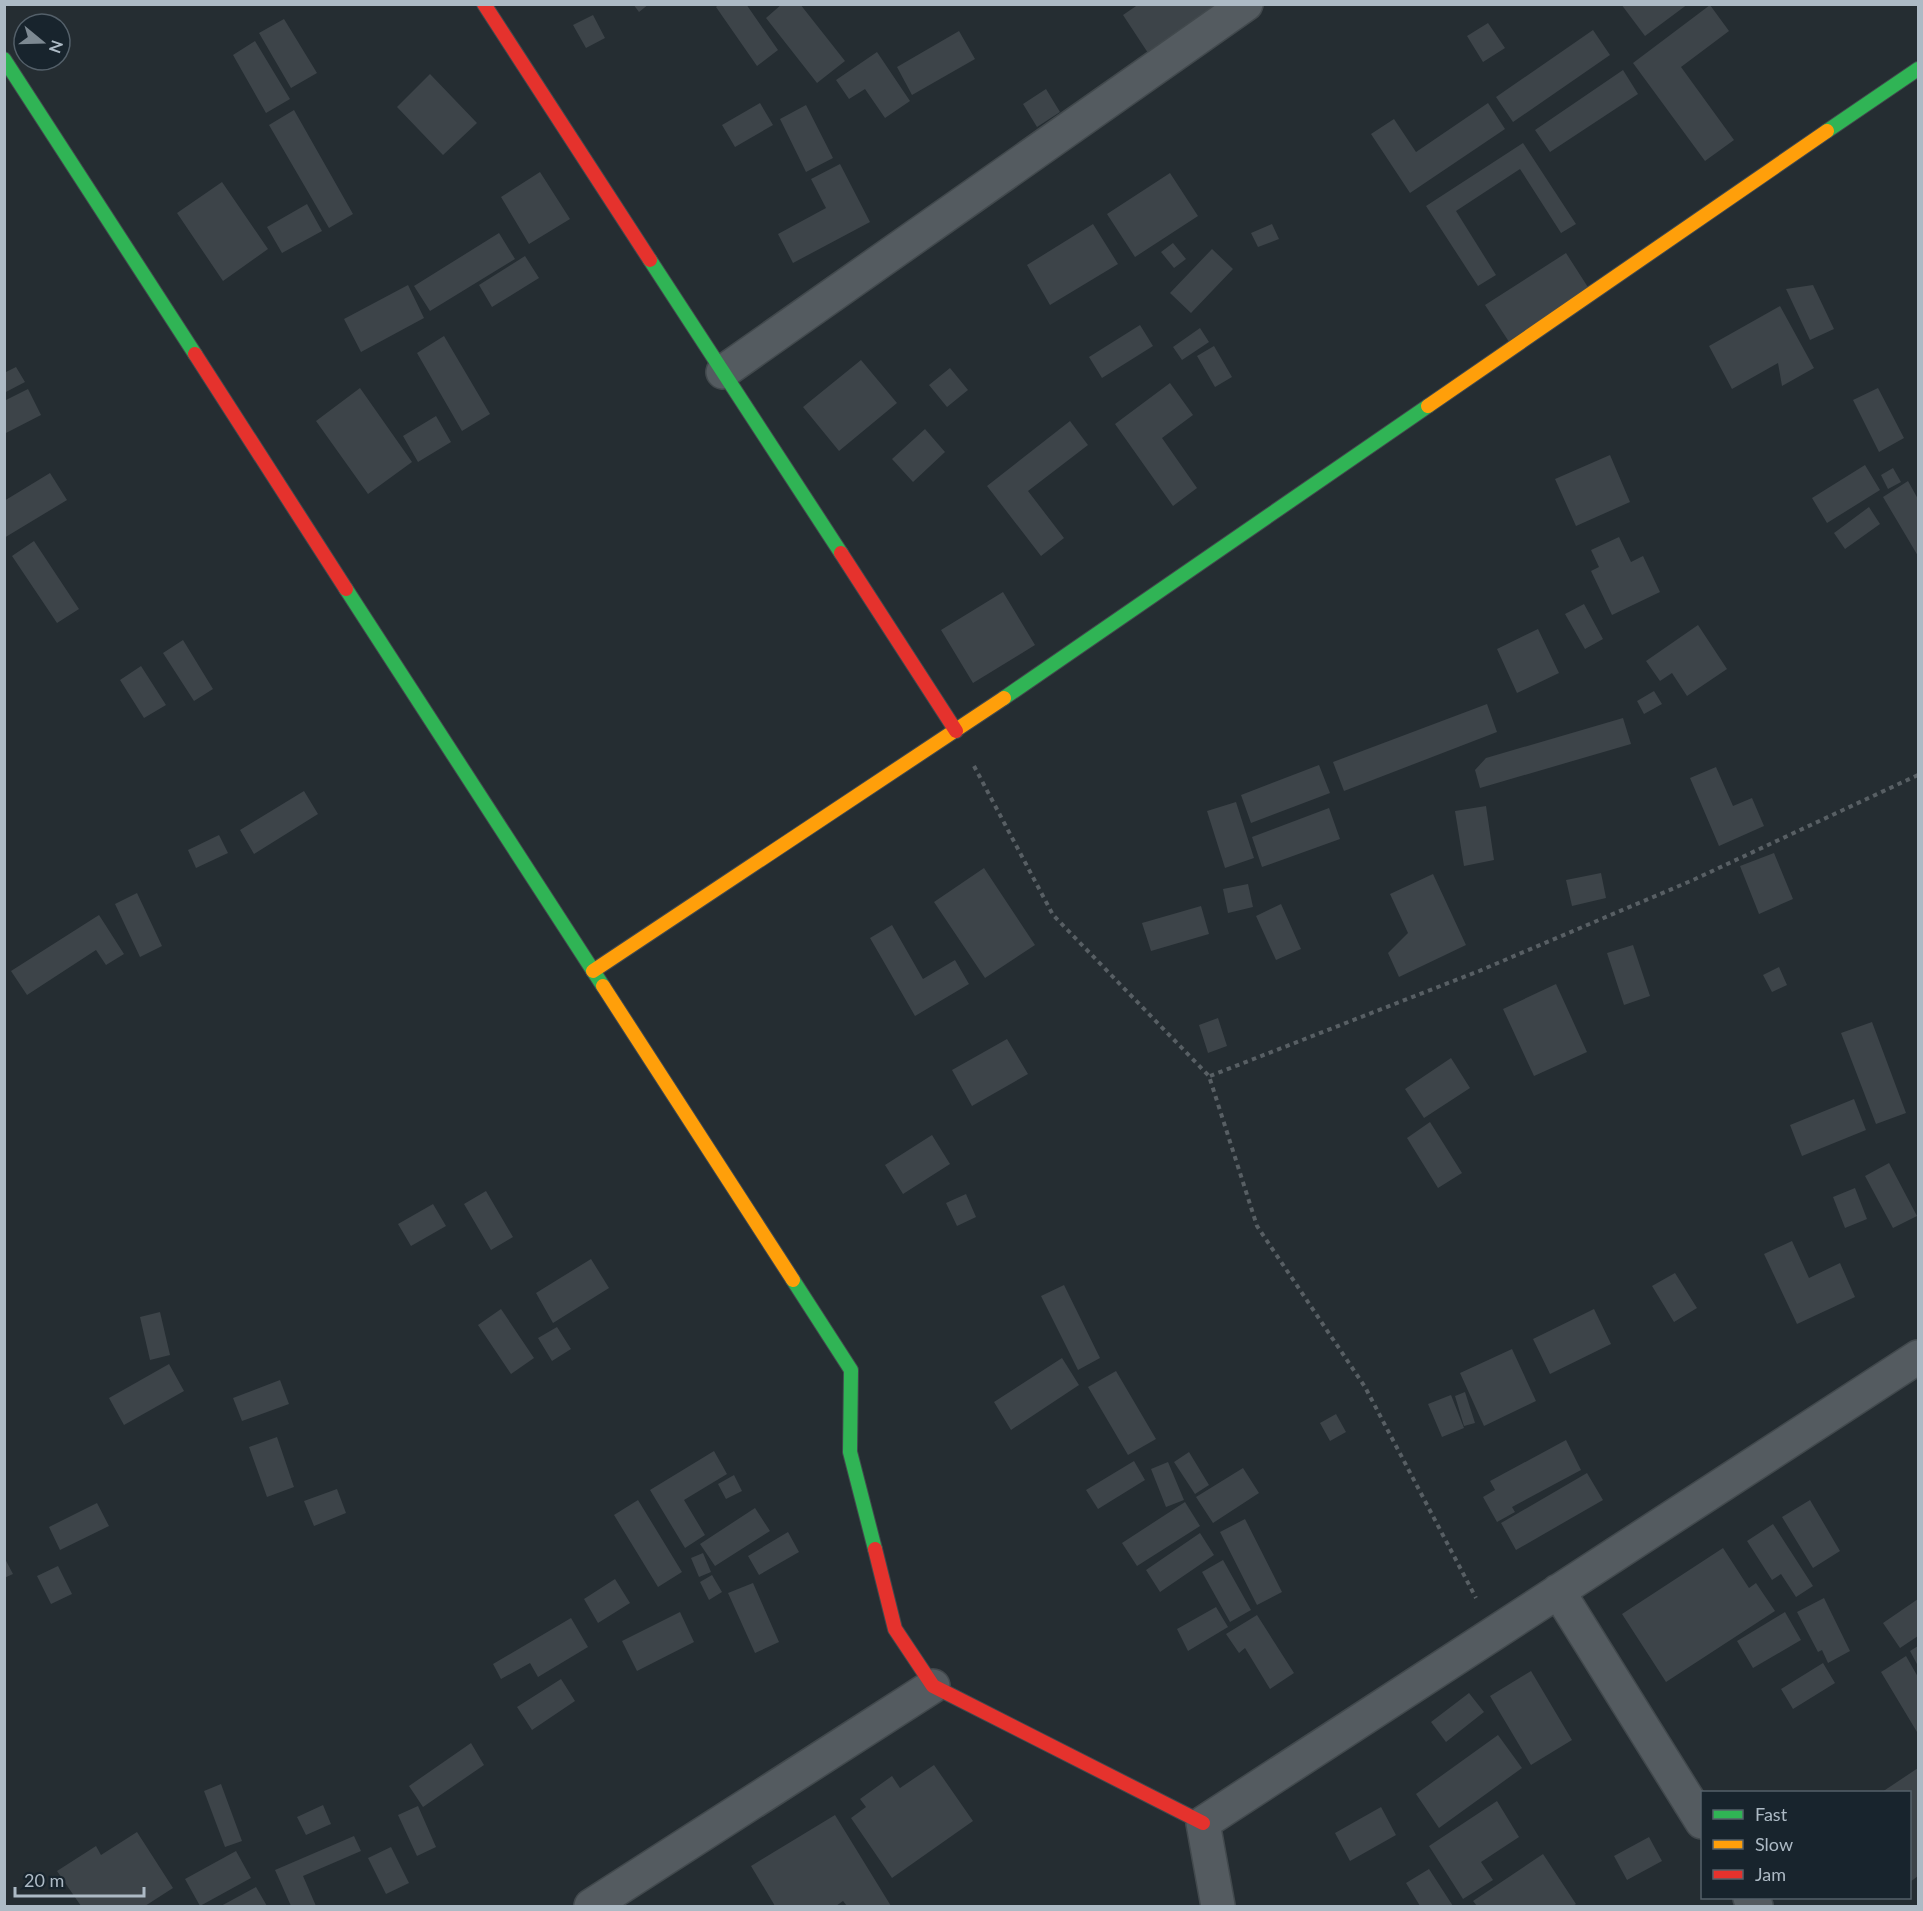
<svg xmlns="http://www.w3.org/2000/svg" width="1923" height="1911" font-family="Lato,sans-serif">
  <rect width="100%" height="100%" fill="#252d32"/>
  <path fill="#3d4449" d="M633,4H649L639,12Z
    M719,4H746L778,50L757,66L716,7Z
    M782,4H800L845,61L817,83L766,18Z
    M1139,4H1211L1216,12L1150,56L1123,15Z
    M1621,4H1688L1645,36Z
    M1710,5L1729,31L1681,67L1734,140L1705,161L1633,63Z
    M593,15L605,38L586,48L573,25Z
    M284,19L317,73L291,88L259,33Z
    M1488,23L1505,48L1483,62L1467,36Z
    M1593,30L1610,55L1513,122L1496,97Z
    M959,31L975,59L912,95L897,67Z
    M255,41L290,99L266,113L233,55Z
    M877,52L910,101L885,118L865,89L849,99L836,80Z
    M1623,70L1638,94L1550,152L1535,130Z
    M430,74L477,123L443,155L397,107Z
    M1046,89L1060,112L1037,127L1023,104Z
    M760,103L773,125L735,147L722,125Z
    M1488,103L1505,129L1410,193L1371,134L1394,119L1416,152Z
    M806,105L833,158L806,172L780,119Z
    M294,110L353,214L329,228L269,125Z
    M1523,143L1576,224L1561,233L1520,169L1456,211L1496,275L1478,286L1426,206Z
    M840,164L870,222L793,263L778,234L826,208L811,179Z
    M540,172L570,219L529,244L501,197Z
    M1170,173L1198,216L1135,257L1107,214Z
    M222,182L268,249L223,281L177,213Z
    M307,204L322,231L282,253L267,227Z
    M1093,224L1118,264L1050,305L1027,265Z
    M1272,224L1279,239L1258,247L1251,233Z
    M499,233L515,259L430,311L414,286Z
    M1173,243L1186,259L1174,268L1161,252Z
    M1212,249L1233,269L1191,313L1170,293Z
    M1566,253L1593,295L1513,348L1485,305Z
    M525,256L539,278L492,307L479,285Z
    M408,285L424,318L361,352L344,319Z
    M1813,285L1834,329L1810,340L1786,289Z
    M1780,306L1814,368L1782,386L1778,363L1732,389L1709,346Z
    M1140,325L1153,346L1102,378L1089,357Z
    M1200,328L1209,342L1182,360L1173,347Z
    M444,336L490,414L462,431L417,353Z
    M1214,346L1232,377L1215,387L1197,356Z
    M861,360L897,403L839,451L803,407Z
    M16,367L25,382L4,393V373Z
    M950,368L968,390L947,407L929,385Z
    M1170,383L1193,415L1162,438L1197,488L1173,506L1115,424Z
    M360,388L412,462L368,494L316,421Z
    M1878,388L1904,438L1879,452L1853,400Z
    M28,389L41,415L4,434V401Z
    M436,416L451,442L418,462L403,436Z
    M1070,421L1088,445L1028,491L1064,538L1041,556L987,486Z
    M925,429L945,452L913,482L892,459Z
    M1610,455L1630,502L1576,526L1555,479Z
    M1865,465L1880,490L1827,523L1812,498Z
    M1893,468L1901,482L1888,489L1881,475Z
    M50,473L67,500L4,538V501Z
    M1908,481L1918,499V556L1883,497Z
    M1869,507L1880,524L1845,549L1834,533Z
    M1619,537L1631,562L1643,556L1660,592L1612,615L1591,571L1599,567L1591,550Z
    M34,541L79,609L57,623L12,556Z
    M1003,592L1035,645L973,683L941,630Z
    M1584,604L1603,639L1585,649L1565,614Z
    M1698,625L1727,669L1687,696L1672,673L1660,681L1646,661Z
    M1538,629L1559,673L1517,693L1497,649Z
    M183,640L213,689L194,701L163,653Z
    M141,666L166,705L144,718L120,680Z
    M1654,691L1662,704L1644,714L1637,701Z
    M1487,704L1497,732L1344,791L1333,762Z
    M1623,718L1631,744L1480,788L1475,770L1486,758Z
    M1319,765L1330,793L1251,823L1241,795Z
    M1716,767L1733,806L1752,798L1764,826L1719,846L1690,778Z
    M304,791L318,814L254,854L240,830Z
    M1236,802L1254,858L1225,868L1207,811Z
    M1486,806L1494,860L1464,866L1455,811Z
    M1329,808L1340,839L1262,867L1252,837Z
    M219,835L228,853L196,868L188,850Z
    M1774,853L1793,899L1759,914L1740,866Z
    M984,868L1035,945L985,978L934,902Z
    M1601,873L1606,898L1572,906L1566,880Z
    M1433,874L1466,945L1399,977L1388,953L1408,933L1390,894Z
    M1248,884L1253,907L1228,913L1223,889Z
    M137,893L162,946L140,957L115,904Z
    M1281,904L1301,949L1276,960L1256,916Z
    M1201,906L1209,934L1151,951L1142,923Z
    M99,915L124,954L106,965L96,950L27,995L11,971Z
    M892,925L923,979L955,960L969,984L915,1016L870,938Z
    M1633,945L1650,996L1624,1005L1607,953Z
    M1779,967L1787,985L1772,992L1763,975Z
    M1556,984L1587,1052L1534,1076L1503,1009Z
    M1218,1018L1227,1046L1208,1053L1199,1025Z
    M1872,1022L1906,1113L1876,1124L1841,1033Z
    M1007,1039L1028,1074L972,1106L952,1070Z
    M1451,1058L1470,1088L1424,1118L1405,1089Z
    M1854,1099L1866,1130L1802,1156L1790,1125Z
    M1430,1122L1462,1173L1438,1188L1407,1138Z
    M932,1135L950,1164L903,1194L885,1165Z
    M1889,1163L1917,1216L1893,1228L1865,1176Z
    M1855,1188L1867,1219L1845,1228L1833,1197Z
    M486,1191L513,1237L491,1250L464,1204Z
    M966,1194L976,1217L957,1226L946,1203Z
    M433,1204L446,1226L411,1246L398,1224Z
    M1792,1241L1809,1278L1840,1263L1855,1297L1797,1324L1764,1254Z
    M591,1259L609,1288L553,1323L536,1293Z
    M1675,1273L1697,1308L1674,1322L1652,1286Z
    M1064,1285L1100,1358L1078,1370L1041,1296Z
    M501,1309L534,1358L511,1374L478,1325Z
    M1594,1309L1611,1344L1550,1374L1533,1339Z
    M160,1312L170,1355L150,1360L140,1317Z
    M557,1327L571,1349L552,1361L538,1338Z
    M1512,1349L1536,1401L1484,1426L1460,1373Z
    M1062,1358L1079,1385L1011,1430L994,1402Z
    M169,1364L184,1391L124,1425L109,1398Z
    M1116,1371L1156,1439L1128,1455L1088,1387Z
    M280,1380L289,1404L242,1421L233,1398Z
    M1465,1392L1475,1423L1464,1426L1455,1396Z
    M1451,1395L1464,1428L1442,1437L1428,1404Z
    M1336,1414L1346,1432L1330,1441L1320,1423Z
    M277,1437L294,1487L267,1497L249,1447Z
    M1566,1440L1581,1470L1512,1507L1515,1512L1497,1522L1483,1497L1495,1490L1490,1481Z
    M714,1451L727,1474L684,1500L705,1535L685,1548L650,1490Z
    M1189,1452L1209,1485L1195,1494L1174,1462Z
    M1134,1461L1145,1480L1098,1509L1086,1490Z
    M1168,1462L1184,1500L1166,1507L1151,1469Z
    M1243,1468L1259,1493L1213,1523L1196,1497Z
    M1587,1473L1603,1500L1516,1550L1501,1523Z
    M734,1475L742,1491L726,1499L718,1484Z
    M337,1489L346,1513L314,1526L304,1501Z
    M638,1500L682,1572L658,1587L614,1515Z
    M1810,1500L1840,1551L1813,1568L1782,1517Z
    M1185,1502L1200,1526L1137,1566L1122,1543Z
    M97,1503L109,1526L60,1550L49,1527Z
    M755,1508L770,1531L715,1566L700,1544Z
    M1245,1519L1282,1592L1257,1605L1220,1532Z
    M1773,1524L1813,1586L1796,1597L1781,1574L1772,1580L1747,1541Z
    M788,1532L799,1552L759,1575L748,1556Z
    M1200,1533L1214,1555L1160,1592L1146,1570Z
    M1723,1548L1749,1588L1756,1583L1775,1611L1666,1682L1622,1614Z
    M703,1553L711,1572L699,1577L691,1558Z
    M4,1557L13,1574L4,1578Z
    M1223,1560L1251,1610L1230,1622L1202,1572Z
    M58,1566L72,1594L51,1604L37,1576Z
    M712,1575L722,1592L709,1600L700,1582Z
    M615,1579L630,1603L598,1623L584,1599Z
    M753,1583L779,1642L755,1653L728,1593Z
    M1824,1598L1850,1651L1828,1663L1822,1650L1818,1652L1797,1612Z
    M1918,1599V1636L1900,1648L1883,1623Z
    M1216,1607L1228,1627L1188,1651L1177,1629Z
    M680,1612L694,1642L637,1671L622,1641Z
    M1785,1612L1801,1640L1753,1668L1737,1641Z
    M1257,1615L1294,1673L1270,1689L1245,1648L1239,1653L1226,1634Z
    M571,1618L588,1647L538,1677L530,1663L501,1679L493,1664Z
    M1918,1646V1666L1910,1651Z
    M1906,1656L1918,1677L1917,1732L1881,1672Z
    M1823,1663L1835,1683L1793,1709L1781,1689Z
    M1531,1671L1572,1740L1531,1765L1490,1696Z
    M561,1679L575,1701L532,1730L517,1707Z
    M1469,1693L1484,1712L1446,1742L1431,1722Z
    M1498,1735L1522,1768L1439,1828L1416,1794Z
    M471,1743L484,1765L423,1807L409,1786Z
    M934,1765L973,1821L892,1878L851,1818L866,1807L860,1799L892,1776L900,1788Z
    M1918,1768V1876L1910,1882V1792H1882Z
    M221,1784L242,1841L225,1847L204,1791Z
    M1497,1801L1519,1837L1481,1862L1493,1880L1463,1899L1429,1846Z
    M323,1805L331,1824L306,1835L297,1817Z
    M418,1806L436,1847L417,1856L398,1815Z
    M1381,1807L1396,1835L1350,1861L1335,1833Z
    M835,1815L891,1906H847L843,1901L836,1906H775L751,1866Z
    M137,1832L173,1888L145,1906H81L57,1871L96,1846L101,1855Z
    M354,1836L361,1851L303,1876L316,1906H291L275,1870Z
    M1649,1837L1662,1861L1627,1880L1614,1856Z
    M391,1847L409,1883L386,1894L368,1858Z
    M236,1851L251,1878L200,1906L185,1879Z
    M1543,1854L1576,1904L1573,1906H1477L1473,1901Z
    M1429,1869L1453,1906H1420L1406,1883Z
    M256,1887L267,1906H221Z"/>
  <g fill="none" stroke-linecap="round" stroke-linejoin="round">
    <defs>
      <path id="street" d="M723,372L1246,4
        M1558,1591L1702,1822
        M1750,1898L1756,1906
        M591,1906L933,1686
        M1218,1906L1203,1823L1918,1357"/>
      <path id="fast" d="M4,59L195,354
        M1827,131L1918,69
        M650,260L841,553
        M346,589L603,986
        M1004,698L1428,406
        M793,1280L851,1370L850,1452L875,1549"/>
      <path id="slow" d="M1428,406L1827,131
        M593,971L1004,698
        M603,986L793,1280"/>
      <path id="jam" d="M484,4L650,260
        M195,354L346,589
        M841,553L956,731
        M875,1549L895,1629L933,1686L1203,1823"/>
    </defs>
    <use href="#street" stroke="#42494d" stroke-width="36"/>
    <use href="#fast" stroke="#42494d" stroke-width="16"/>
    <use href="#slow" stroke="#42494d" stroke-width="16"/>
    <use href="#jam" stroke="#42494d" stroke-width="16"/>
    <path stroke="#585f64" stroke-width="4" stroke-dasharray="4.5 4.5" stroke-linecap="butt" d="M974,766L1053,915L1209,1076L1257,1226L1365,1387L1476,1598
      M1210,1076L1479,971L1693,880L1918,775"/>
    <use href="#street" stroke="#545b60" stroke-width="33"/>
    <use href="#fast" stroke="#30b455" stroke-width="14"/>
    <use href="#slow" stroke="#ff9f0a" stroke-width="14"/>
    <use href="#jam" stroke="#e5322d" stroke-width="14"/>
  </g>
  <rect width="1923" height="1911" fill="none" stroke="#adbac5" stroke-width="12"/>
  <rect x="1701" y="1791" width="210" height="108" fill="#18242d" stroke="#54606a" stroke-width="1.5"/>
  <rect x="1713" y="1810" width="30" height="9" fill="#30b455" stroke="#54606a" stroke-width="1.5"/>
  <text x="1755" y="1821" font-size="18" fill="#adbac5">Fast</text>
  <rect x="1713" y="1840" width="30" height="9" fill="#ff9f0a" stroke="#54606a" stroke-width="1.5"/>
  <text x="1755" y="1851" font-size="18" fill="#adbac5">Slow</text>
  <rect x="1713" y="1870" width="30" height="9" fill="#e5322d" stroke="#54606a" stroke-width="1.5"/>
  <text x="1755" y="1881" font-size="18" fill="#adbac5">Jam</text>
  <g transform="translate(42 42) rotate(109)"><circle r="28" fill="#18242d" stroke="#54606a" stroke-width="1.5"/>
  <path d="M0-4.5L10 22L0 15L-10 22Z" fill="#7d8992"/>
  <text y="-9" font-size="16" font-weight="bold" text-anchor="middle" fill="#adbac5">N</text>
  </g>
  <path d="M15 1887v9h129v-9" fill="none" stroke="#adbac5" stroke-width="3"/>
  <text x="24" y="1887" font-size="18" fill="#adbac5" stroke="#18242d" stroke-width="4.5" paint-order="stroke">20 m</text>
</svg>
